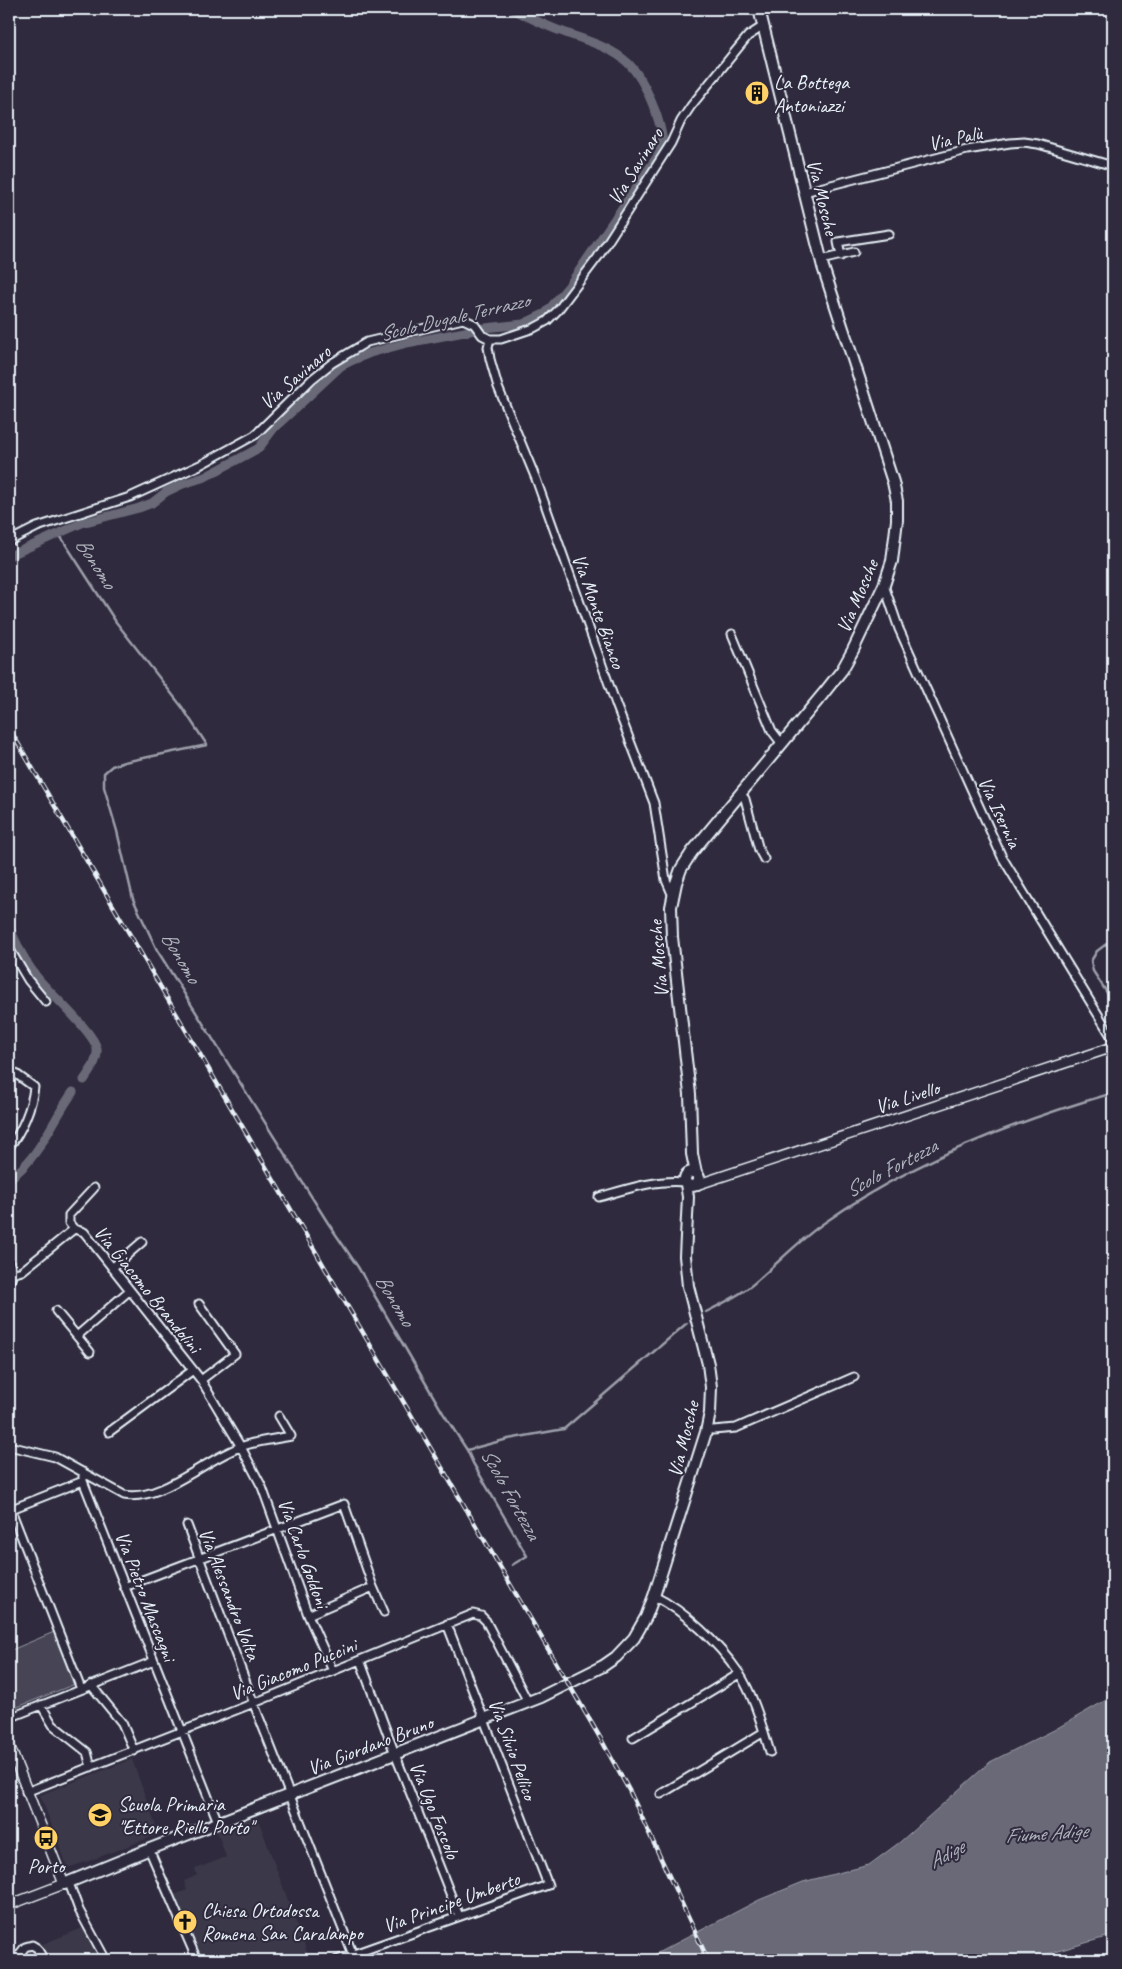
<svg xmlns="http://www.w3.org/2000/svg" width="1122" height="1969" font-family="Caveat,sans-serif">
  <rect width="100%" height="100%" fill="#2f2a3d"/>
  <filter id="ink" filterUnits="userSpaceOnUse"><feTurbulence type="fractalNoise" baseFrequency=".02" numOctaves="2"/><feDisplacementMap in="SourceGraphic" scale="10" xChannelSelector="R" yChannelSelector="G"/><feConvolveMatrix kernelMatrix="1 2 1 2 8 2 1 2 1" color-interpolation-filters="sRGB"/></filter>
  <g filter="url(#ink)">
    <path fill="#3b3749" d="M132,1759L159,1834L92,1860L68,1868L40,1795Z
      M257,1816L310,1960H200L173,1895L187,1890L184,1881L197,1875L195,1869L226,1857L217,1831Z
      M85,1927L104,1960H46L40,1945Z"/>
    <path fill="#464455" stroke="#979aa6" d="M54,1632L75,1684L10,1710L9,1651Z"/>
    <path fill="#696978" stroke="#9c9fab" d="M1113,1696V1935L1027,1960H644L759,1900L803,1882L869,1865L900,1842L990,1762L1054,1730Z"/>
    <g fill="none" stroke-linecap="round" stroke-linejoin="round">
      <path stroke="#9c9fab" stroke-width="2.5" d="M59,534L116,622L182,707L207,745L124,762L112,766L104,773V787L117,831L133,899L157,950L328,1223L358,1267L443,1413L467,1450
        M1113,939L1097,951L1091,961L1093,971L1113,1002
        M706,1312C722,1304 738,1296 752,1285C776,1265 798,1241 824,1223C910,1162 1012,1122 1113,1093
        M512,1565L527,1556L473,1463L467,1450L508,1439L564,1429L687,1323"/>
      <path stroke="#696978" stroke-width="9" d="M9,556L82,523L139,508L152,503L166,492L183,484L205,477L259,448L274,428L297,407L341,366L353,360L370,353L407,343L485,328L523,324L546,313L568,287L659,154C666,141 660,126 656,113C649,95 642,77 628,63C611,47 587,41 566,33C548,27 530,18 513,9
        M9,815V860
        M9,925C16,944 24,960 36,976C49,993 94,1032 97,1049C98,1061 90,1071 84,1080
        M9,1179C39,1159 52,1121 73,1092"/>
      <defs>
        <path id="minor" d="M804,192L967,150L1010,143L1024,142L1038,144L1113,166
          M841,256L838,242L889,234
          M821,260L854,252
          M490,339L488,347L490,359L498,387L536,479L617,707L654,803L666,880L673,896
          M9,541L37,527L130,497L200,465L255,435L312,379L332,363L367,342L463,319L474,324L482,335L490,339H501L534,328L547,321L558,310L598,257L671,143L681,121L691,106L738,48L748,36L762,27
          M884,585L899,629L1002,857L1113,1039
          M732,634L772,731L782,744
          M741,794L745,799L759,850L764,859
          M9,948L28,980L46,1002
          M9,1078L12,1071L34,1087C32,1107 22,1131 9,1147
          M599,1197C627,1189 656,1179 685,1182
          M74,1229L69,1223V1215L94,1188
          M9,1261C12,1270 14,1275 9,1283
          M112,1268L142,1242
          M12,1274L22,1271L74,1229L84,1232L201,1380L241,1447L262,1487L308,1615L333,1671
          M199,1304L235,1354L201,1380
          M56,1311L90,1352
          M77,1336L130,1290
          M713,1430L736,1428L854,1377
          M109,1432L193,1370
          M9,1446L55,1457L124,1495C162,1502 206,1458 243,1446C258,1441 275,1439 291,1436L279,1416
          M83,1472V1481L218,1822
          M9,1505L81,1689
          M9,1510L83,1481
          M187,1525L257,1712L355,1960
          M124,1587L344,1504L373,1587L384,1612
          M654,1596C685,1611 719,1644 739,1673C754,1696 762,1726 770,1752
          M308,1615L373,1587
          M360,1660L395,1754L459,1916
          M91,1685L122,1723L134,1751
          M41,1705L53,1725L87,1752L91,1767
          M9,1718L154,1661
          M633,1738L739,1674
          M26,1792L254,1703L473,1614L481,1616L486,1621L528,1702
          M661,1794L764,1732
          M149,1849L197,1960
          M69,1883L79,1910L106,1960
          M15,1960L25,1947L32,1945L37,1948L44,1960
          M337,1960L548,1885L447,1624"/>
        <path id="tertiary" d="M696,1185L1113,1047
          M9,1745L64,1884L9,1905"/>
        <path id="secondary" d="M685 1179a7 7 0 1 1 14 0a7 7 0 1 1-14 0Z
          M696,1173L692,1154L690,1094L672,937L671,907L676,883L681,869L692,852L823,694L842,670L853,650L884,585L892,561L897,520V501L893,482L823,267L759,9
          M64,1884L145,1851L541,1697L603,1666L616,1657L634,1638L646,1617L654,1596L706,1432L710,1413L711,1387L708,1364L688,1286L685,1256L688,1197L686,1184"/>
      </defs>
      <use href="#minor" stroke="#e8f1f8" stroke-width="11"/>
      <use href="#tertiary" stroke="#e8f1f8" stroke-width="12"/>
      <use href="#secondary" stroke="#e8f1f8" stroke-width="14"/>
      <use href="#minor" stroke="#2f2a3d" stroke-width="7"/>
      <use href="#tertiary" stroke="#2f2a3d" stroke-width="9"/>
      <use href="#secondary" stroke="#2f2a3d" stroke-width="10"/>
      <defs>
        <path id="rail" d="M9,728L602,1741L630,1792L708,1960"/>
      </defs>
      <use href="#rail" stroke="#e8f1f8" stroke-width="4.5"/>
      <use href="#rail" stroke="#2f2a3d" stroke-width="2.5" stroke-dasharray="8" stroke-linecap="butt"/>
    </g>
  </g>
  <defs>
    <symbol id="building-disc" viewBox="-11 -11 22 22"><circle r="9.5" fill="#ffd166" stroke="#2f2a3d"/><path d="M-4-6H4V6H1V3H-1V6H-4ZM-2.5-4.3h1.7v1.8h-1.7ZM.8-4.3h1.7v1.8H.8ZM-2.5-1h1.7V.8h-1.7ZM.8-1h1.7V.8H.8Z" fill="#111"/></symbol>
    <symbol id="school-disc" viewBox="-11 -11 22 22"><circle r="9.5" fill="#ffd166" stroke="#2f2a3d"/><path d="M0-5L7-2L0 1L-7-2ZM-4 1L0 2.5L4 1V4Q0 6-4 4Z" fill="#111"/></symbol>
    <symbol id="bus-disc" viewBox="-11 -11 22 22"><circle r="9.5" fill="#ffd166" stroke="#2f2a3d"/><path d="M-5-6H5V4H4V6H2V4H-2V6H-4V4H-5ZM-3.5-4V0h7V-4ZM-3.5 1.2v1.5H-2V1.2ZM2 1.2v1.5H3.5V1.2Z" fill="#111"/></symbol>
    <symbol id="church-disc" viewBox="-11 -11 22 22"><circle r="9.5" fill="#ffd166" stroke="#2f2a3d"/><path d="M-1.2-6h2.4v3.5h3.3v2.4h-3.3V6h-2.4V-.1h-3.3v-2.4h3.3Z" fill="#111"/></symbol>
  </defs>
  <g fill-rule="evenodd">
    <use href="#building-disc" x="743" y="79" width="28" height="28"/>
    <use href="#school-disc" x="86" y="1801" width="28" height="28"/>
    <use href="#bus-disc" x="32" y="1824" width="28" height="28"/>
    <use href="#church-disc" x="171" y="1908" width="28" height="28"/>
  </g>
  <g text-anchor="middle" stroke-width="4" stroke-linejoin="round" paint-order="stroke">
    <g font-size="20" fill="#e8f1f8" stroke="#2f2a3d" text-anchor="start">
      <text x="774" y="89">La Bottega<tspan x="774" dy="23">Antoniazzi</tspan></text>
      <text x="118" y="1811">Scuola Primaria<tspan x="118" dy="23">"Ettore Riello Porto"</tspan></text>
      <text x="46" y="1873" text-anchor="middle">Porto</text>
      <text x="202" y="1917">Chiesa Ortodossa<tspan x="202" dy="23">Romena San Caralampo</tspan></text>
    </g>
    <g font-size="20" fill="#e8f1f8" stroke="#2f2a3d">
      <text transform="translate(955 138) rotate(-13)" y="7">Via Palù</text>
      <text transform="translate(635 166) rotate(-58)" y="7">Via Savinaro</text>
      <text transform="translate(823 197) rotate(76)" y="7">Via Mosche</text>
      <text transform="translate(295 377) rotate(-41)" y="7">Via Savinaro</text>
      <text transform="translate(857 596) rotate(-67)" y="7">Via Mosche</text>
      <text transform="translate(599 611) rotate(70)" y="7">Via Monte Bianco</text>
      <text transform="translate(1000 812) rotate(65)" y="7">Via Isernia</text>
      <text transform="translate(658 959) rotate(-95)" y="7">Via Mosche</text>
      <text transform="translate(907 1097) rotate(-18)" y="7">Via Livello</text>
      <text transform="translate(148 1289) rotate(51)" y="7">Via Giacomo Brandolini</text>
      <text transform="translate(683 1439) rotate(-76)" y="7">Via Mosche</text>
      <text transform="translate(304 1553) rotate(70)" y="7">Via Carlo Goldoni</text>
      <text transform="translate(230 1594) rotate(69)" y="7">Via Alessandro Volta</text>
      <text transform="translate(146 1596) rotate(69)" y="7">Via Pietro Mascagni</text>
      <text transform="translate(293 1669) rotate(-22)" y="7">Via Giacomo Puccini</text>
      <text transform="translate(370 1745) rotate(-21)" y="7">Via Giordano Bruno</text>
      <text transform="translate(513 1749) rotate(70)" y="7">Via Silvio Pellico</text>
      <text transform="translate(435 1810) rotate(68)" y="7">Via Ugo Foscolo</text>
      <text transform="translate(451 1902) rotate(-20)" y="7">Via Principe Umberto</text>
    </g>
    <g font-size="21" font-style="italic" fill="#afb4be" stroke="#2f2a3d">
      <text transform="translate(454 317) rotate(-13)" y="7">Scolo Dugale Terrazzo</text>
      <text transform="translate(96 563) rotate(57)" y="7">Bonomo</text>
      <text transform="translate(181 957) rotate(59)" y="7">Bonomo</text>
      <text transform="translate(891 1168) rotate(-28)" y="7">Scolo Fortezza</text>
      <text transform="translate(395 1300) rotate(59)" y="7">Bonomo</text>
      <text transform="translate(511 1494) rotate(61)" y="7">Scolo Fortezza</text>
      <text transform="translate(1046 1833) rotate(-4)" y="7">Fiume Adige</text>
      <text transform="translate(946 1854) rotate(-28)" y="7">Adige</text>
    </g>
  </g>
  <rect width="1122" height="1969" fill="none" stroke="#2f2a3d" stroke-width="30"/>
  <rect x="15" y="15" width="1092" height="1939" fill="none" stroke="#e8f1f8" stroke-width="2" filter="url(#ink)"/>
</svg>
